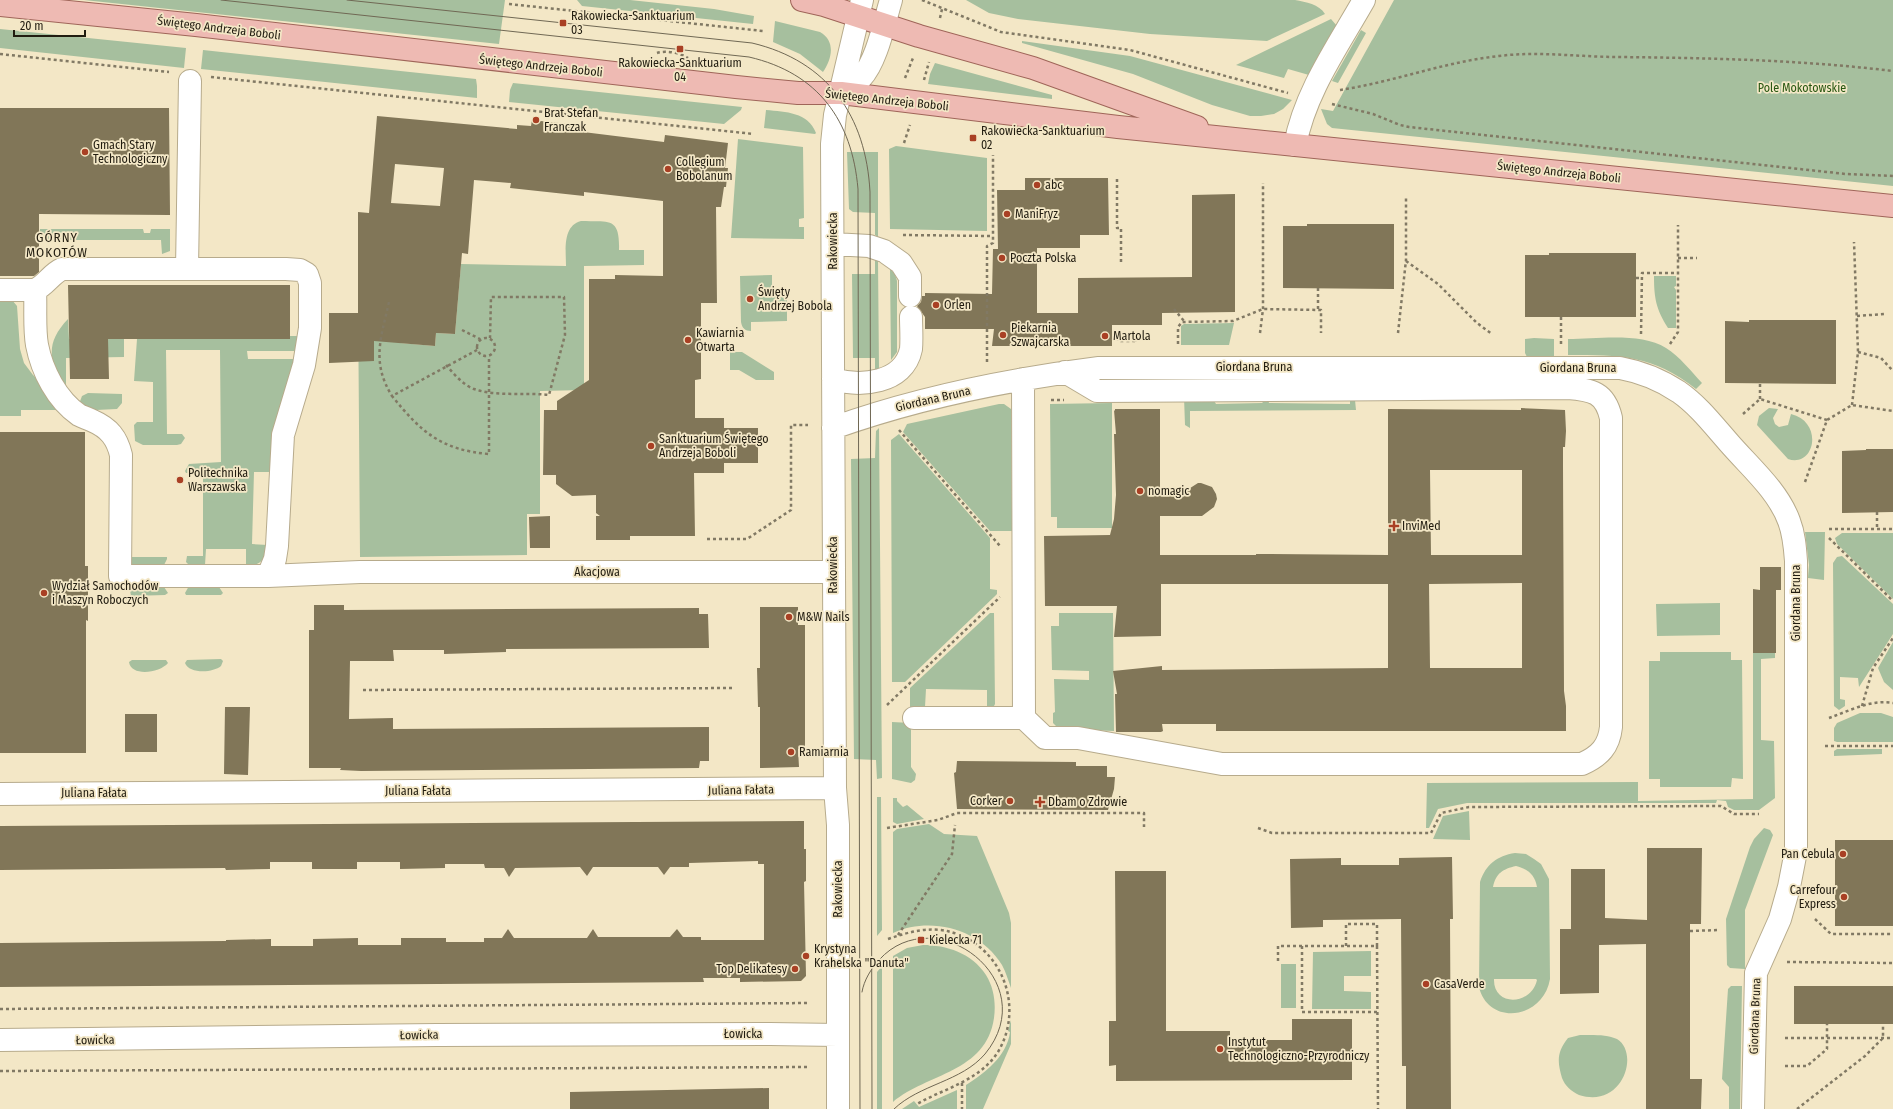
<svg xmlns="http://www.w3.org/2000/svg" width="1893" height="1109" font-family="'Fira Sans Condensed',sans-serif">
  <rect width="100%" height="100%" fill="#f3e7c6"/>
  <path fill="#a6bf9e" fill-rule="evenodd" d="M84,0H505L499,44Z
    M577,0H630L714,9L754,16L753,24L582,6Z
    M966,0H1295C1306,2 1319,4 1325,14L1267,41L1150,34L1018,19L989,13Z
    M1394,0H1893V186L1332,128L1327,124L1321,109L1333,111Z
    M1331,19L1337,26L1309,75L1288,69L1284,78L1236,65Z
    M775,21L820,32C836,41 832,59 823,72L800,54L773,42Z
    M0,29L186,48L184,68L0,48Z
    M1361,30L1366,33L1338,83L1332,81Z
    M1022,41L1130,56L1292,100L1283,109L1274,114L1261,116H1250L1212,105L1133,74L1022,43Z
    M203,50L476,79L477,86V98L201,69Z
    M935,63L1052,95V99L928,84L930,74Z
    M513,83L742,107L741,110L724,124L509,102L510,90Z
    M766,110C786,112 808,112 816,133L815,134L764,128Z
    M738,139L803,147L804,218L799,219V227H804V239L731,238Z
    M896,146L987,158V231L890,229L889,149Z
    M847,152H878V237L875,235V213L853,212L849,209Z
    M581,221C609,222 620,216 619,250H644V265L584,266V390L540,391V514H527V555L360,557L358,295L400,343L435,346L436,333L455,334L461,264L566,266C566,251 562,226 581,221Z
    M40,229H143L144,233H150L151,229H170V251L162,254L161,240H39Z
    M875,259L878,261L879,370L875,371V358H853L852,274H875Z
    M890,268L895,274L897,281V352L891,360Z
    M772,275V293H787V321L751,322V331C745,331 742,328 741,322L740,276Z
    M1654,276H1676V286L1674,287L1676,290V328H1668C1656,309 1654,298 1654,276Z
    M0,298L12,300L17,306L20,349L24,363L33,375L56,396V410H21V416H0Z
    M68,319L69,339H124V357L66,358V386H64C48,360 46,342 68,319Z
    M1234,323L1229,345H1181V326L1184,324Z
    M290,336H298L300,339L275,431L272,472H254L252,544L268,545C270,555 260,566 249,566L246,564V549H206L205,565L190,566L186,562L187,556H203V473H186L185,471L189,464L221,462L220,350H166L167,434H182L185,438L181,444L177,445H143L135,441L134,425L137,422H153V382L134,381L137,339H290ZM247,351H294L295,359H248Z
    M1534,338L1554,339V357H1527L1525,353V339Z
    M1568,339C1597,339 1641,332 1666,348C1680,357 1691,371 1702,383L1696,389C1653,355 1620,355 1568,355Z
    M730,352H742L774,372V380H756L739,370H730Z
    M88,393L122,394V403L117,409L96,410L92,412L79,404L82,396Z
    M1211,396L1216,404L1262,403L1265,400H1268L1269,403L1350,404V396L1355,400L1356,410L1190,411V428L1185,425L1184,397Z
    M1112,403V528H1057V517H1051L1050,404Z
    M999,404H1004L1011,409L1012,531H990L903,432L907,424Z
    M1769,408L1778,409L1773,418L1775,424L1779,427L1788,425L1791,414C1824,422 1815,468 1788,459L1757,425L1759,416Z
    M879,428L882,778L877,779L876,760L854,759L851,459L875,458L876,431Z
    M899,434L990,538V589L997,590V594L994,597L905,682H892L891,440Z
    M1805,532H1825L1824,580L1808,578L1809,565Z
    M1842,533H1893V599L1837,544L1835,538Z
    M1842,556L1893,604V634L1859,687L1858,678L1840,677V699L1845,700V706L1839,710L1834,706L1833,563L1837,557Z
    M131,557H167V559L164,565H132L130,563Z
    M134,586L164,587L168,593L165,595L131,596L130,590Z
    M189,586L219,587L223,593L221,595H186L185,593Z
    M1720,603V635L1657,636L1656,604Z
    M990,613H994L995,704L993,708H989L987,706V690L926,689L925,707H910V688Z
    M1059,613H1113L1114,731L1063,729L1057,727L1053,723V713L1055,712L1054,679L1089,680V671L1052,670L1051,626H1059Z
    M1893,642V690L1884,682L1878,668Z
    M1660,652H1731V660H1742L1743,779L1732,778L1731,787H1660V779H1649V661H1660Z
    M1753,653H1775V658L1761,659V740L1774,741L1775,798L1759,810H1734L1728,807L1726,801L1717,800L1716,803H1467L1438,809L1429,828H1426L1427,783L1638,782V801L1753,799Z
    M221,659L223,661L221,666C213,673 189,674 185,663L187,660Z
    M132,660H166L168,663C160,673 131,677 129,662Z
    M1860,713H1881L1893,717V742H1837L1834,741V728L1837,723Z
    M892,722L911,723V767L916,774L915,780L911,783L892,779Z
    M1837,749H1882V754L1834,756V751Z
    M877,797H881L882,930L877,936Z
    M893,798H897V801L903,807L907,805L924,819L897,824L893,822Z
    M1469,811L1470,840L1433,839L1443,816Z
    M929,824L944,834L977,836L1009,913L1011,923V988C1008,980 1006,972 1002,965C980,929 931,916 893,933V832L897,829Z
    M1764,828L1770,830L1773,835L1745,910V969L1730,968L1727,965L1726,919L1750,847L1754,839Z
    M1515,853L1526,854L1534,859L1541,864L1549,879L1550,979C1543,1020 1488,1026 1479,987L1480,882C1486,864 1497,856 1515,853ZM1516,866C1528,869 1535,875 1537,887H1493C1496,873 1503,869 1516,866ZM1494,979H1536L1537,980C1531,1006 1493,1007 1494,979Z
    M923,945C946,945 972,953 986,975C994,988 996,1003 994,1018C986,1073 927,1073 893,1102V956L907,948Z
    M1371,951V976H1344V991L1371,992V1009H1312L1313,952Z
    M1281,964H1296V1008H1281Z
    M882,966V1109H877V972Z
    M1731,986H1742L1740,1109H1729V1087L1722,1079L1728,989Z
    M1011,1020V1044L983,1109H966V1085C985,1073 1007,1056 1010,1032L1008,1031Z
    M1580,1035C1591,1035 1607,1034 1617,1039C1640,1053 1623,1109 1579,1095C1571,1091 1565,1086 1562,1078C1557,1061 1557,1052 1568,1038Z
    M957,1090V1109H902L914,1101L919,1107Z"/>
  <path fill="#817658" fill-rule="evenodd" d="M0,108H169L170,215L39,214V272L34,276H0Z
    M377,116L517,129V125L531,126L532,120L576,125L575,131L664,142L665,135L728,143L725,168H728L726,187H724L721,207H716L717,303H701V379L695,380V418H724V428H758V463H724V473H694L695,536H630V540H596V516H600L596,513V495L572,496L556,484V475H543L544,410H557V401L589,380V279H615V275L663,276V201L584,192V196L510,188L511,183L474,180L468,254L462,253L455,334L436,333L435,346L374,341V361L329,363V313H358V212L369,213ZM395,164L444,168L440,206L391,203Z
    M1025,178H1108L1109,235H1080V248H1037V313H1078V278L1192,277V195L1235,194V312L1162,313V325H1112V346H992L994,329H925V317L917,306L921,302L922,296H925V293L992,294L993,249H998L997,190H1025Z
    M1307,224H1394V289L1283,288V226H1307Z
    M1549,253H1636V317H1525V255H1549Z
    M68,285H290V339H108L109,379H70Z
    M1749,320H1836V384L1725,383V321L1749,322Z
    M1521,408L1565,410L1566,431L1565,447H1563V466L1564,691L1566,706V731H1216V724H1162L1163,731L1161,732H1116L1115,694H1117L1113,671L1162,666V670L1388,668V584H1161V636L1114,637L1117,606H1045L1044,536L1110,535L1114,519L1116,495L1114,434H1116L1114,410L1115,411V409H1160V492H1184L1198,483H1201L1212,487L1216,494L1217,499L1214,507L1202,516H1160V555H1256V554L1388,555V409L1521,410ZM1430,470H1522V555H1431ZM1522,583V668H1430L1429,584Z
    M0,432H85V566H88V621L86,620V753H0Z
    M1866,449H1893V512L1842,513V451L1866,450Z
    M550,516V548H530L529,517Z
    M1760,567H1781V590H1768H1776V653H1753V589L1760,590Z
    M314,605H344V610L699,608V614H708L709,648L506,649V652L444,654V650H393L394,661H350L349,719L393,718V729L709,727V761H700L699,768L361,771L340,770L341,768H309V630H314Z
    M760,607H798V625H805V749H798L799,767L760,768V707H758L757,668H760Z
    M225,707H250L248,775L224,774Z
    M125,714H157V752H125Z
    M957,761L1076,762V766H1107V777H1115L1114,789L1108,810L957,809L954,773L956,772Z
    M804,821V849H806V881L804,882L806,976L801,981L740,982V978H703L704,982L0,987V943L226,941V940L271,939V946H313V939L358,938V945H401V938H446V942H484V938H502L508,929L514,938H587L593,929L598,937H670L677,929L683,937H701V940H764V864H758V861L689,863V867H670L664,875L658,867H593L587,876L580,867L515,868L509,877L504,868H485L484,864H445V868L400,869V862H357V869H312V862H270V869L226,870L225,868L0,870V826Z
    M1835,840H1893V926H1835Z
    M1647,848H1702L1701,924H1690V1079H1702L1701,1109H1646V944L1599,945V993L1560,994V929H1571V869H1605V918L1647,920Z
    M1452,857L1453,919H1450L1451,1109H1406V1066H1402L1401,919L1323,920V927L1291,928L1290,859L1341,858V865H1399V858Z
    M1115,871H1166V1031H1230V1040H1292V1019H1352V1080L1116,1081V1065L1109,1066V1021H1116Z
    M1794,986H1893V1024H1794Z
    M769,1088V1109H570V1092Z"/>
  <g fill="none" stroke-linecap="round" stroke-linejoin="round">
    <defs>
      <path id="minor" d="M841,93C848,89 855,85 861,78C877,61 884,23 891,0
        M1295,145C1305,92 1338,46 1364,0
        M833,244L869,246L884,251L901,263L910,277V296
        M187,269L190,81
        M0,290H35
        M833,379C860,387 904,384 911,349C912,339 911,327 911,317
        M1023,379L1024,718L1045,738H1078L1222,764H1582C1600,756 1609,746 1611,727V418C1605,392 1592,390 1568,388L1097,391L1065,372
        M833,428C917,398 1011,379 1099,368H1620C1642,372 1661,380 1679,392C1699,406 1714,426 1730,444C1751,468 1778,491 1789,521C1794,534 1795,547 1796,561V851L1789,887L1780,919L1756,973L1753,1109
        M268,576L275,559L277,546L283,435L304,365L310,328V283L307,274L300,270L286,269H62C51,274 46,285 35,290C36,308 34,328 37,345C42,371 57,400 79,415C83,417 89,419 93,421C109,428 117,438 121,455L120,576H268L360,572H833
        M914,718H1024
        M0,794L835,788
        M0,1040L437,1035L770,1034L838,1035
        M838,1109V825L835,788L832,144L835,115L862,0"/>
      <path id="major" d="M802,0L824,5L919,36L1033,68L1197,127
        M0,5L196,25L736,87L798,93H841L1118,127L1893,206"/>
    </defs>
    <use href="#minor" stroke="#b7ab8c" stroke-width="24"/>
    <use href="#major" stroke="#9f6559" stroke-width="24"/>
    <path stroke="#817964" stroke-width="2.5" stroke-dasharray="3 3" stroke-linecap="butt" d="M922,0L1001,32L1130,50L1288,93
      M509,4L763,31
      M940,18L942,9
      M657,53C666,50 680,53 688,58
      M0,54L169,72
      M211,77L754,134
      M905,78L913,58
      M924,80L929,62
      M1340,90C1393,82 1444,62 1499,56C1538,51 1579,57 1619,57C1711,58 1802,60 1893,71
      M1332,104L1373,114L1400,125L1409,127L1846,174L1893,176
      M904,143L910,125
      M1117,179V228H1121V262
      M903,235L992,236
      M1678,258H1697
      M1406,261L1438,284L1477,323L1492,334
      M1636,278H1642
      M1318,288V309
      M389,302C381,338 371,362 392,396
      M1174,309L1184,321
      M1857,316L1884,314
      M462,330L480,339
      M1121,333L1118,335V341H1135V344
      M1260,333L1263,309V183
      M1398,333L1406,260V198
      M1641,334L1642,273H1678
      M477 347a9 9 0 1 1 18 0a9 9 0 1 1-18 0Z
      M1178,344V327L1182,322L1233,321L1263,309L1321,310V333
      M1561,344V317
      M1670,344L1678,332V225
      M477,350L392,396C421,432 441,450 489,454V356
      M1858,352L1881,358L1893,371
      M987,362V246L993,243V155
      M446,365C454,374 463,385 474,389C497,397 525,392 549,395L565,335L564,297H491L490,338
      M1760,399V384
      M1051,400H1064
      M1852,405L1858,352L1854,242
      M1743,414L1760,399L1827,420
      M899,430L1000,546
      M1805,482L1827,420L1852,405L1893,411
      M1877,512V529
      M1829,529H1893
      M1829,538L1893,601
      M707,539H747L791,510V425H808
      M363,690L734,688
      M887,705L1000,597
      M1862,706L1873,668L1893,638
      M1829,718C1849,711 1871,699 1893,703
      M1825,746H1893
      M887,828L938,820L957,813H1144V827
      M1258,828L1272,833H1431L1441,813L1469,807L1721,806L1734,814H1759
      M1815,919L1831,934H1893
      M1690,931L1719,930
      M898,935L952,854L955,825
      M888,939C906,933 922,928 941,930C998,938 1027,1003 998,1052C979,1081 945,1088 917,1104
      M1302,946V1012H1378
      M1346,946V924H1377V946
      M1278,961V946H1377L1378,1109
      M1787,962L1893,963
      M0,1009L809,1003
      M1785,1038H1893
      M1785,1066H1807L1827,1049V1024
      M0,1071L810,1067
      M962,1083V1109
      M1797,1109L1865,1056L1883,1038V1024"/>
    <use href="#minor" stroke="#fff" stroke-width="22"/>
    <use href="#major" stroke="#eebab3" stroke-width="22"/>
    <path stroke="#706854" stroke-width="1" d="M221,0L749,57C818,73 852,120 858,189L860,1109
      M347,0L752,43C828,61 866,116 870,192L872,1109
      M862,992C864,980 871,969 879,960C935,898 1045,981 985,1054C961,1082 920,1084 894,1109"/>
  </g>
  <g fill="#a94024" stroke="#f3e7c6" stroke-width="1.5">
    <rect x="559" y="19" width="8" height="8" rx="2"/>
    <rect x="676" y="45" width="8" height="8" rx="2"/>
    <circle cx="536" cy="120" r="4"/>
    <rect x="969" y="134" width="8" height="8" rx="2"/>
    <circle cx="85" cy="152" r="4"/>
    <circle cx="668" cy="169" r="4"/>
    <circle cx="1037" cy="185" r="4"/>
    <circle cx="1007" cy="214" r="4"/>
    <circle cx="1002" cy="258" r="4"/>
    <circle cx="750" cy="299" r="4"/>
    <circle cx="936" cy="305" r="4"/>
    <circle cx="1003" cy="335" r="4"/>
    <circle cx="1105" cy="336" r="4"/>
    <circle cx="688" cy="340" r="4"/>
    <circle cx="651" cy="446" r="4"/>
    <circle cx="180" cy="480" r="4"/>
    <circle cx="1140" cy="491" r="4"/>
    <path d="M1392 520h4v4h4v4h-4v4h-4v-4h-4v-4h4z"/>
    <circle cx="44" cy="593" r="4"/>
    <circle cx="789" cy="617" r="4"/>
    <circle cx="791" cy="752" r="4"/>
    <circle cx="1010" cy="801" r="4"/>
    <path d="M1038 796h4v4h4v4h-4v4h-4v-4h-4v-4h4z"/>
    <circle cx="1843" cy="854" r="4"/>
    <circle cx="1844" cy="897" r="4"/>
    <rect x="917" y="936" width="8" height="8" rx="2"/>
    <circle cx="806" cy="956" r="4"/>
    <circle cx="795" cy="969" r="4"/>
    <circle cx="1426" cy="984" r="4"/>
    <circle cx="1220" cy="1049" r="4"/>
  </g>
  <g text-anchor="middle" stroke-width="3.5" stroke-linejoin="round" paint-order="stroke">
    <g font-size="12" fill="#211c10" stroke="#f3e7c6" text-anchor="start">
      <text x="571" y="20">Rakowiecka-Sanktuarium<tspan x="571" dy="14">03</tspan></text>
      <text x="680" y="67" text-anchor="middle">Rakowiecka-Sanktuarium<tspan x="680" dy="14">04</tspan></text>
      <text x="544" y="117">Brat Stefan<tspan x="544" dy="14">Franczak</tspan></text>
      <text x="981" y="135">Rakowiecka-Sanktuarium<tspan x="981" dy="14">02</tspan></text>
      <text x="93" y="149">Gmach Stary<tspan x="93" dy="14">Technologiczny</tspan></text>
      <text x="676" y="166">Collegium<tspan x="676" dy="14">Bobolanum</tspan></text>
      <text x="1045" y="189">abc</text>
      <text x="1015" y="218">ManiFryz</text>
      <text x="1010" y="262">Poczta Polska</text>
      <text x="758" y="296">Święty<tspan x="758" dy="14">Andrzej Bobola</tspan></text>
      <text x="944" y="309">Orlen</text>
      <text x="1011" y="332">Piekarnia<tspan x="1011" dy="14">Szwajcarska</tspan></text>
      <text x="696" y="337">Kawiarnia<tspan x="696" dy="14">Otwarta</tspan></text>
      <text x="1113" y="340">Martola</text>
      <text x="659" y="443">Sanktuarium Świętego<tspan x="659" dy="14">Andrzeja Boboli</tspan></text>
      <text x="188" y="477">Politechnika<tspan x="188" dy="14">Warszawska</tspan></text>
      <text x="1148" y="495">nomagic</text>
      <text x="1402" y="530">InviMed</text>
      <text x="52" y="590">Wydział Samochodów<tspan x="52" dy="14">i Maszyn Roboczych</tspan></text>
      <text x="797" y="621">M&amp;W Nails</text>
      <text x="799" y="756">Ramiarnia</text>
      <text x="1002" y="805" text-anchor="end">Corker</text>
      <text x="1048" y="806">Dbam o Zdrowie</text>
      <text x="1835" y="858" text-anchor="end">Pan Cebula</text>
      <text x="1836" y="894" text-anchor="end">Carrefour<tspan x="1836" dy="14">Express</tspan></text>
      <text x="929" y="944">Kielecka 71</text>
      <text x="814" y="953">Krystyna<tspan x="814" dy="14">Krahelska "Danuta"</tspan></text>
      <text x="787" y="973" text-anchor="end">Top Delikatesy</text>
      <text x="1434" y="988">CasaVerde</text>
      <text x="1228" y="1046">Instytut<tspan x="1228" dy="14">Technologiczno-Przyrodniczy</tspan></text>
    </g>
    <g font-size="12" fill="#211c10" stroke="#f3e7c6">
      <text transform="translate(219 28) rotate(7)" y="4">Świętego Andrzeja Boboli</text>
      <text transform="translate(541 66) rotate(6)" y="4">Świętego Andrzeja Boboli</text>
      <text transform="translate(887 100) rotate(6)" y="4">Świętego Andrzeja Boboli</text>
      <text transform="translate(1559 172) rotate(6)" y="4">Świętego Andrzeja Boboli</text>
      <text transform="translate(833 241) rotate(-90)" y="4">Rakowiecka</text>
      <text x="1254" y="371">Giordana Bruna</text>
      <text x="1578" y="372">Giordana Bruna</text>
      <text transform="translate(933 399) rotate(-13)" y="4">Giordana Bruna</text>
      <text transform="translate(833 565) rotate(-90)" y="4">Rakowiecka</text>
      <text x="597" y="576">Akacjowa</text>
      <text transform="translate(1796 603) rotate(-90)" y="4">Giordana Bruna</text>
      <text transform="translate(741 790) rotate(-1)" y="4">Juliana Fałata</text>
      <text x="418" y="795">Juliana Fałata</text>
      <text x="94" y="797">Juliana Fałata</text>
      <text transform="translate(838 889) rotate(-90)" y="4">Rakowiecka</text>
      <text transform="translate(1755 1016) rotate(-88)" y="4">Giordana Bruna</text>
      <text x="743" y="1038">Łowicka</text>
      <text transform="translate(419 1035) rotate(-1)" y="4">Łowicka</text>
      <text transform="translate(95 1040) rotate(-1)" y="4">Łowicka</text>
    </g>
    <g font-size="12" fill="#285711" stroke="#f3e7c6">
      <text x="1802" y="92">Pole Mokotowskie</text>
    </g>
    <g font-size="13" letter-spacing="1" fill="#211c10" stroke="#f3e7c6">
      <text x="57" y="242">GÓRNY<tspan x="57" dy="15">MOKOTÓW</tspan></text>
    </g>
  </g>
  <path d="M14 30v6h71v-6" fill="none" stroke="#211c10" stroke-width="2"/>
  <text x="20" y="30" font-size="12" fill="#211c10" stroke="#f3e7c6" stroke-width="3" paint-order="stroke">20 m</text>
</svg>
